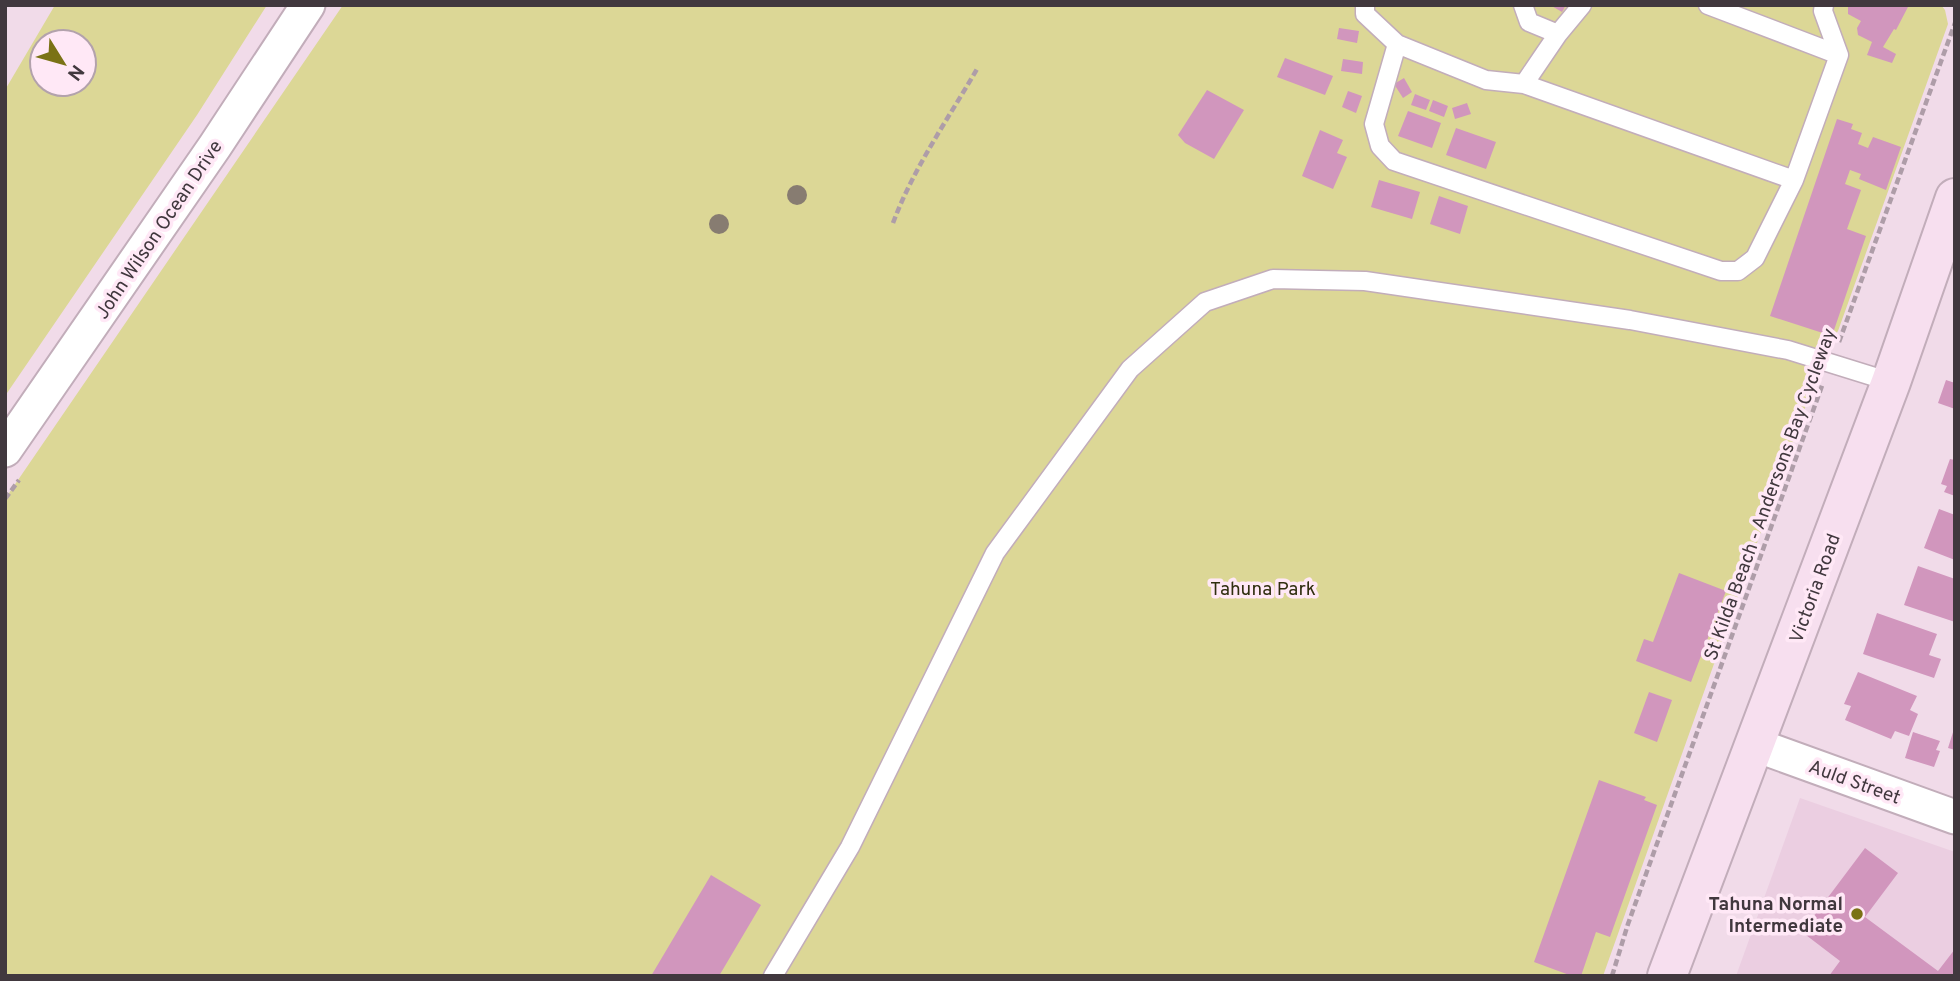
<svg xmlns="http://www.w3.org/2000/svg" width="1960" height="981" font-family="Overpass,sans-serif">
  <rect width="100%" height="100%" fill="#f1dbe9"/>
  <path fill="#ebcee1" d="M1800,798L1955,852V976H1736Z"/>
  <path fill="#dcd796" fill-rule="evenodd" d="M55,5H267L197,115L5,396V90ZM42,42H84V84H42Z
    M343,5H1941L1945,10L1948,24L1838,331L1833,338L1826,341L1816,377L1603,976H5V499Z"/>
  <path fill="#d196bd" d="M1550,5H1566L1562,12Z
    M1848,5H1909L1896,30L1894,29L1883,47L1896,54L1892,63L1867,55L1872,42L1858,35L1857,28L1861,21L1848,14Z
    M1339,28L1359,31L1357,43L1337,39Z
    M1285,58L1333,76L1325,95L1277,77Z
    M1343,59L1363,62L1362,74L1341,71Z
    M1404,78L1412,92L1403,98L1394,84Z
    M1207,90L1244,110L1214,159L1185,143L1178,135Z
    M1348,91L1362,96L1356,113L1342,107Z
    M1415,94L1430,100L1426,110L1411,105Z
    M1433,100L1448,106L1444,117L1429,111Z
    M1467,103L1471,114L1455,119L1452,108Z
    M1408,111L1441,123L1432,148L1398,136Z
    M1837,119L1853,124L1851,129L1862,133L1858,144L1868,148L1873,137L1901,147L1886,190L1859,179L1861,174L1850,170L1845,184L1861,190L1847,229L1866,236L1832,336L1770,316Z
    M1456,128L1496,142L1486,169L1446,155Z
    M1320,130L1343,140L1337,153L1347,157L1333,189L1302,176Z
    M1379,180L1420,192L1412,219L1371,207Z
    M1439,196L1468,206L1460,234L1430,224Z
    M1946,380L1955,383V409L1938,403Z
    M1950,459L1955,460V496L1944,492L1947,486L1941,484Z
    M1939,509L1955,515V560L1924,548Z
    M1918,566L1955,579V622L1904,605Z
    M1679,573L1726,591L1691,682L1636,661L1644,639L1653,642Z
    M1877,613L1937,634L1929,655L1941,659L1934,678L1863,654Z
    M1858,672L1917,696L1910,710L1918,714L1909,736L1895,731L1891,739L1845,720L1851,706L1844,704Z
    M1649,692L1672,700L1657,742L1634,733Z
    M1954,729L1955,730V750L1948,748Z
    M1913,732L1940,741L1936,750L1940,751L1934,767L1905,758Z
    M1599,780L1646,797L1644,800L1657,805L1610,937L1596,932L1581,976H1572L1534,962Z
    M1865,848L1898,873L1865,917L1938,971L1955,949V976H1829L1840,961L1802,932Z
    M711,875L761,905L719,976H651Z"/>
  <g fill="none" stroke-linecap="round" stroke-linejoin="round">
    <defs>
      <path id="lane" d="M1365,5V14L1397,44L1486,80L1524,84L1794,180L1839,55L1823,11L1824,5
        M1523,5L1529,22L1558,34
        M1708,5L1839,55
        M1397,44L1374,124L1380,146L1394,161L1721,271H1738L1755,258L1794,180
        M1524,84L1558,34L1582,5
        M773,976L850,847L995,553L1130,369L1205,302L1273,279L1365,281L1630,320L1788,350L1891,382"/>
      <path id="street" d="M5,450L215,146L308,5
        M1756,745L1955,817"/>
      <path id="secondary" d="M1667,976L1891,382L1955,198"/>
    </defs>
    <use href="#lane" stroke="#c2adba" stroke-width="21"/>
    <use href="#street" stroke="#c2adba" stroke-width="37"/>
    <use href="#secondary" stroke="#c2adba" stroke-width="42"/>
    <path stroke="#ae9da8" stroke-width="4.5" stroke-dasharray="7 3.5" stroke-linecap="butt" d="M893,223C913,169 948,119 977,69
      M1839,342L1955,23
      M5,499L19,480
      M1612,976L1628,924L1823,383"/>
    <use href="#lane" stroke="#fff" stroke-width="18"/>
    <use href="#street" stroke="#fff" stroke-width="33"/>
    <use href="#secondary" stroke="#f7dfef" stroke-width="38"/>
  </g>
  <g fill="#877c71">
    <circle cx="797" cy="195" r="10"/>
    <circle cx="719" cy="224" r="10"/>
  </g>
  <circle fill="#7a7215" stroke="#ffe8f6" stroke-width="2.5" cx="1857" cy="914" r="7"/>
  <g text-anchor="middle" stroke-width="7" stroke-linejoin="round" paint-order="stroke">
    <g font-size="19" fill="#41383e" stroke="#ffe8f6">
      <text transform="translate(158 229) rotate(-56)" y="7">John Wilson Ocean Drive</text>
      <text transform="translate(1769 494) rotate(-70)" y="7">St Kilda Beach - Andersons Bay Cycleway</text>
      <text transform="translate(1814 588) rotate(-70)" y="7">Victoria Road</text>
      <text transform="translate(1855 781) rotate(20)" y="7">Auld Street</text>
    </g>
    <g font-size="19" fill="#302e0f" stroke="#ffe8f6">
      <text x="1263" y="595">Tahuna Park</text>
    </g>
    <g font-size="19" font-weight="bold" fill="#41383e" stroke="#ffe8f6" text-anchor="end">
      <text x="1843" y="910">Tahuna Normal<tspan x="1843" dy="22">Intermediate</tspan></text>
    </g>
  </g>
  <rect width="1960" height="981" fill="none" stroke="#41383e" stroke-width="14"/>
  <g transform="translate(63 63) rotate(127)"><circle r="33" fill="#ffe8f6" stroke="#b3a2ac" stroke-width="2"/>
  <path d="M0-5L12 26L0 18L-12 26Z" fill="#7a7215"/>
  <text y="-10" font-size="19" font-weight="bold" text-anchor="middle" fill="#41383e">N</text>
  </g>
</svg>
